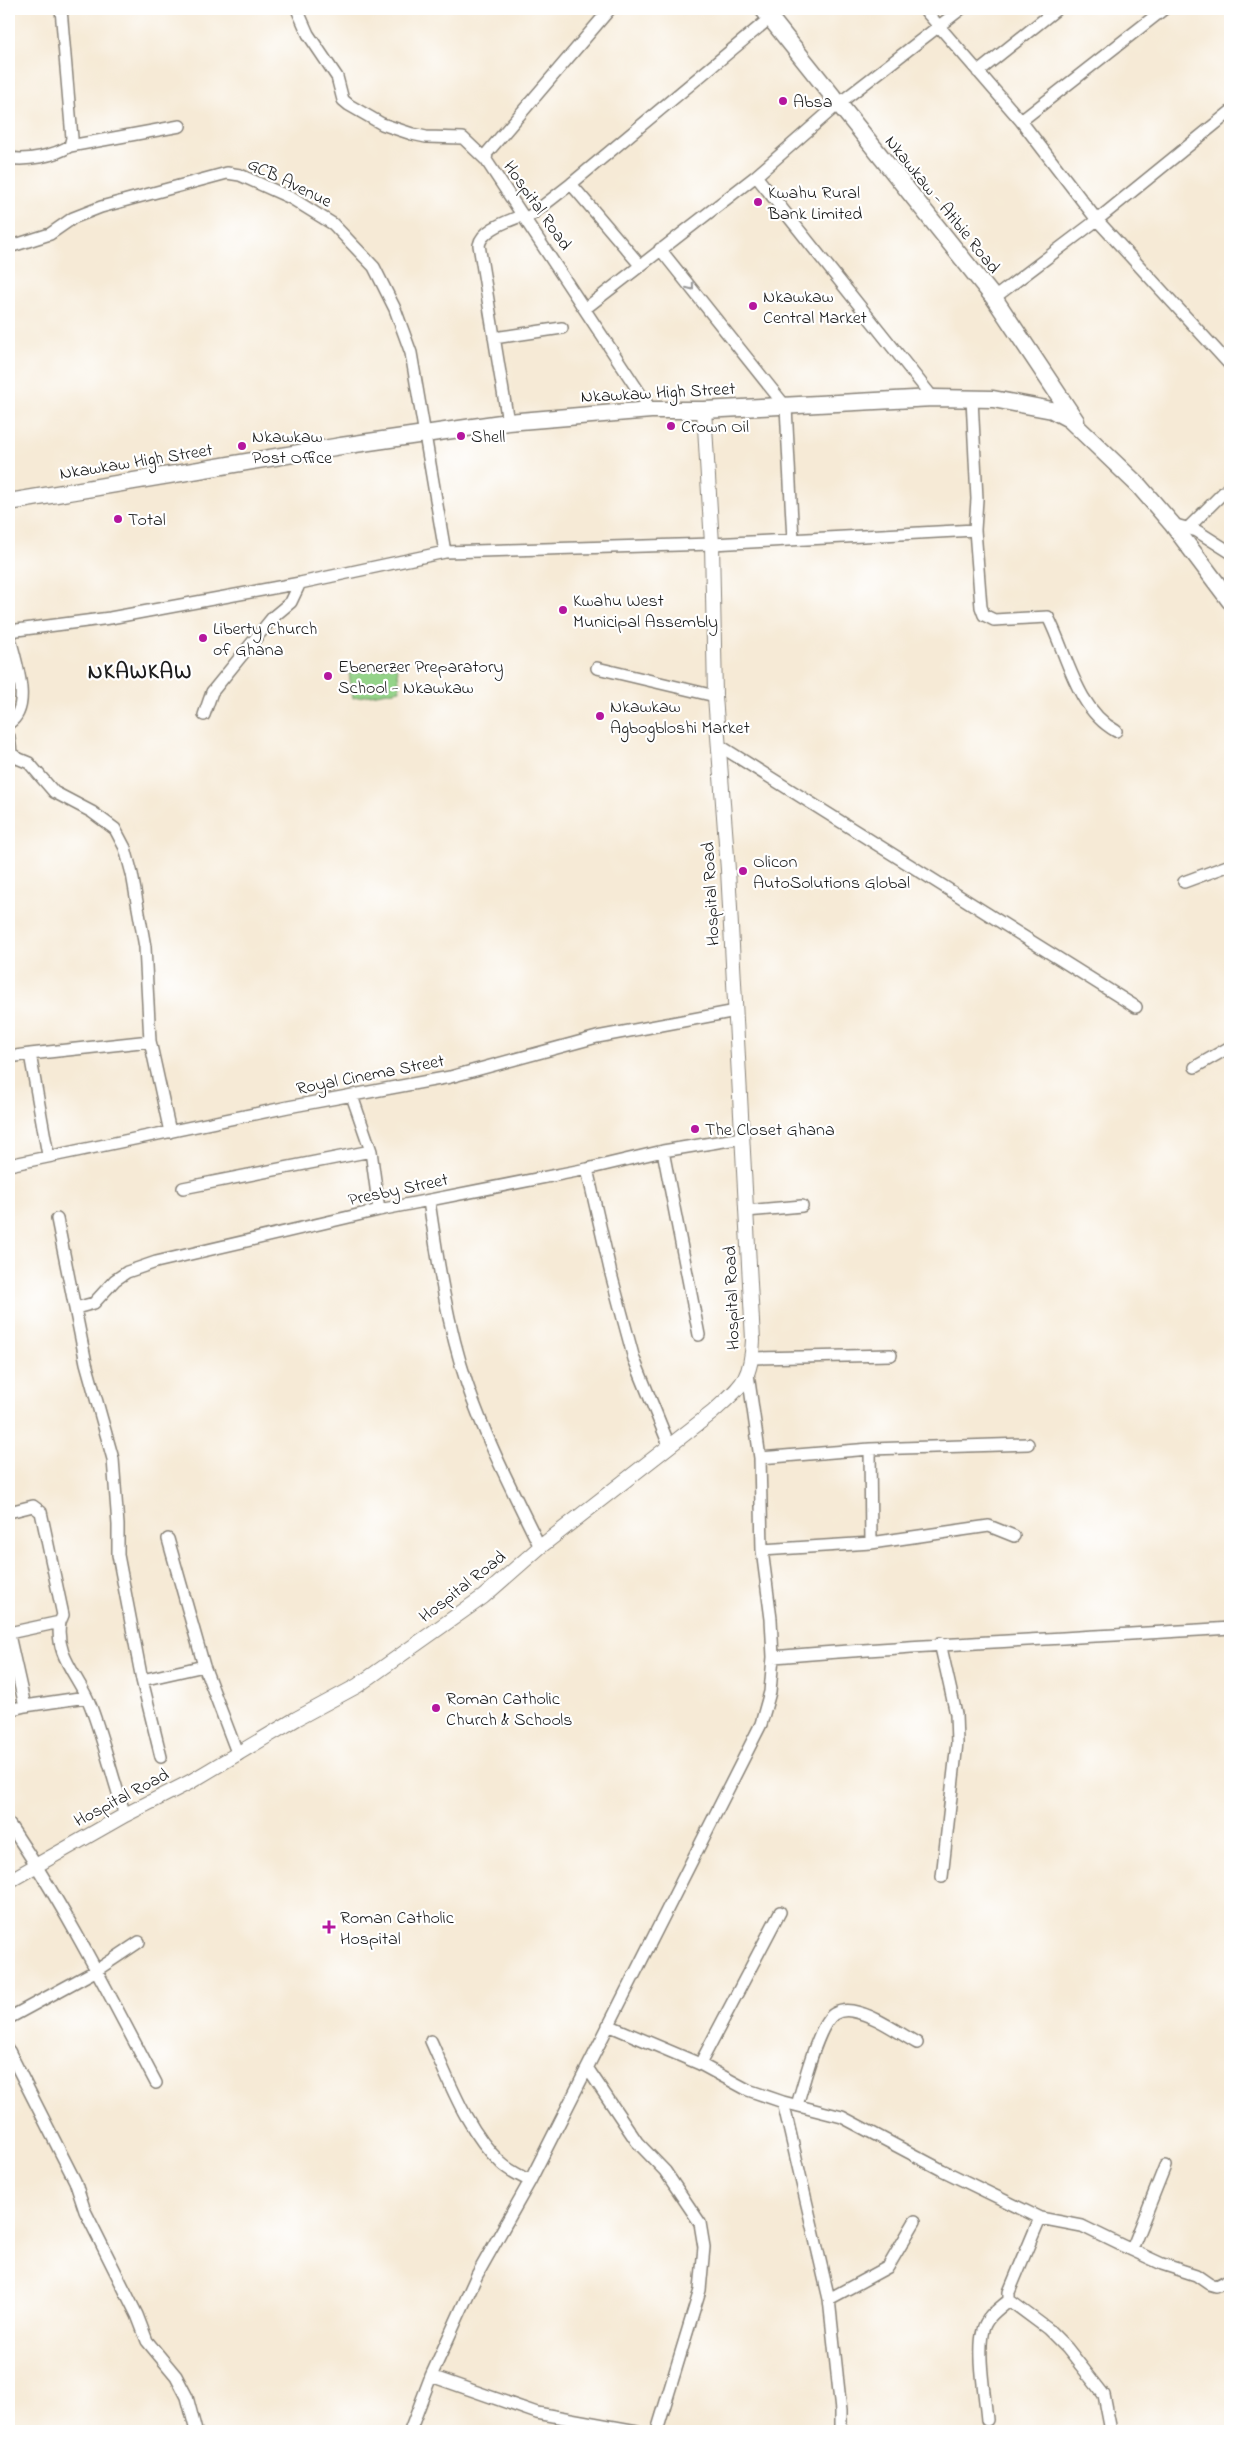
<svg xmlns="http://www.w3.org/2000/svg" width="1239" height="2440" font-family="'Indie Flower',sans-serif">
  <rect width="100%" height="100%" fill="#fff"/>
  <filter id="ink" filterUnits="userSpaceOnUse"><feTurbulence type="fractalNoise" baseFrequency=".02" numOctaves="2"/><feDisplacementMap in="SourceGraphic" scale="10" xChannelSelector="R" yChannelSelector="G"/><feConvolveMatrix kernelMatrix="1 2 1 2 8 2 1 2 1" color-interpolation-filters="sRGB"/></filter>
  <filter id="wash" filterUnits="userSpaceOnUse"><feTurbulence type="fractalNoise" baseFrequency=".0096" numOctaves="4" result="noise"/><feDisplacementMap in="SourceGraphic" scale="20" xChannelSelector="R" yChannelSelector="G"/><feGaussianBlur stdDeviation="1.12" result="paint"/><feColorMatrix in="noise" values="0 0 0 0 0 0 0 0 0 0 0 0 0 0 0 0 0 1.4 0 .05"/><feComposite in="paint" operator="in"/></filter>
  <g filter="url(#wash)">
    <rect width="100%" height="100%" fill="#f6ead6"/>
    <path fill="#94d389" stroke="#587852" d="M397,665L400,690L353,698L349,673Z"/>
  </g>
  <g filter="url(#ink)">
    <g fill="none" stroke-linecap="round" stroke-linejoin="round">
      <defs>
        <path id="minor" d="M61,9L72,138L70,146
          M297,9L308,34L337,77L343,100L349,105L382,124L412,134L426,137L463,138L486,160
          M610,9L487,153L486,160L651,410
          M924,9L1021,121L1097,220L1230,365
          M978,72L1057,9
          M1021,121L1164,9
          M9,158C27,161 54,156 70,146L180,126
          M756,176L933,398
          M571,184L640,265
          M526,219L571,184L770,18
          M9,247L50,234L73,218L101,207L227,173L240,175L291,198L333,224L374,267L395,309L411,353L445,552
          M660,249L786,407L793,540
          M994,298L1097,220L1230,112
          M586,308L756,176L837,105L961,9
          M494,338L562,328
          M508,422L479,245C482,229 509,221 523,215
          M1172,524L1197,531L1230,552
          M1189,527L1230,486
          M975,530L981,607L984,615L994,620L1048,617C1067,654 1076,709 1116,731
          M9,631L110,618L300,583L445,552L712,544L975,530L977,499L972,399
          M9,634C14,658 34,707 9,723
          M597,668L715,696
          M204,715L212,692L273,617L291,602L300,583
          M9,737L11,753L17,758L29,763L54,792L92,812L115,829L125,848L132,874L145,947L150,1041L170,1132
          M720,746L1136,1007
          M1184,882L1230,865
          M9,1057L30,1054
          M1195,1067L1230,1047
          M352,1096L371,1151L379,1210
          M663,1151L699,1335
          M48,1155L30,1054L150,1041
          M9,1165L288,1107L450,1077L597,1037L736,1011
          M587,1169L611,1274L634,1359L669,1445
          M183,1188L371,1151
          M429,1201C438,1263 447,1324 467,1384C486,1440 514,1494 540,1547
          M746,1211L802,1206
          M57,1219L86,1363L113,1459L118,1525V1555L142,1680L161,1757
          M76,1308L94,1303L115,1280L127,1272L156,1262L379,1210L587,1169L663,1151L742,1138
          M752,1358L891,1355
          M748,1374L760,1458L762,1550L771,1619L773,1657C925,1644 1078,1638 1230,1628
          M870,1449L871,1543
          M760,1458L870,1449L1028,1444
          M9,1512L33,1506L41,1512L63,1615L60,1622L9,1633
          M168,1539L204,1666L238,1755
          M762,1550L871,1543L989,1526L1014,1536
          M60,1622C54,1656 80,1677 91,1707C104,1742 113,1779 125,1815
          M9,1635L25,1706
          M940,1643L956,1714L957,1743L942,1877
          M142,1680L204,1666
          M9,1710L25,1706L86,1697
          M9,1824C65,1906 110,1996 156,2083
          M9,2018L97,1970L139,1942
          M608,2025L700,2064L748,2090L783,2102L842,2117L942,2170L1040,2218L1082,2226L1121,2245L1162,2264L1196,2275L1209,2284L1216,2286L1230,2279
          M431,2041C450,2083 467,2131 501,2163C509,2171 521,2176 530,2181
          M9,2051L75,2181L85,2211L137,2315L147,2341L176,2376L187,2397L196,2431
          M700,2064L780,1912
          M588,2069L637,2142L665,2171L700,2223L704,2247L700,2290L657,2431
          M783,2102L829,2299L841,2411V2431
          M797,2105C803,2086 818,2024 834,2014C839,2011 846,2010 852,2011C875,2015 897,2032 917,2043
          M1132,2249L1165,2166
          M829,2299L888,2267L915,2221
          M1009,2300L1048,2329L1067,2348L1104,2395L1111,2431
          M431,2376L537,2413L637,2431
          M987,2420C985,2396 977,2352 983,2330C986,2317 1000,2308 1009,2300V2292L1040,2218
          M410,2431L431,2376L477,2275L530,2181L761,1724L770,1692L773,1657"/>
        <path id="tertiary" d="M9,1881L125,1815L190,1782L296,1719L357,1686L483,1597L540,1547L713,1412C742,1385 751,1381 753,1340L728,870L715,696L712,544L704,410"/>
        <path id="secondary" d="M763,9L994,298L1076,421
          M9,502L341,446L508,422L651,410H704L933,398L993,399L1052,410L1069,419L1139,486L1172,524L1230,601"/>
      </defs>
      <use href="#minor" stroke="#898379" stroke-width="14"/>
      <use href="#tertiary" stroke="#898379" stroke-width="16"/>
      <use href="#secondary" stroke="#898379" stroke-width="19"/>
      <use href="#minor" stroke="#fff" stroke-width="11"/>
      <use href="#tertiary" stroke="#fff" stroke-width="14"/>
      <use href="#secondary" stroke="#fff" stroke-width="16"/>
    </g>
    <defs><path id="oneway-chevron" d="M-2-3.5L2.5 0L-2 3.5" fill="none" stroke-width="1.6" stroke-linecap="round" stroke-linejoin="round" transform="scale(1.25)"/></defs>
    <use stroke="#999" href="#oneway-chevron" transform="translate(691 287) rotate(51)"/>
  </g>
  <g fill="#b5179e" stroke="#fff" stroke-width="2">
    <circle cx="783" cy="101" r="5"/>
    <circle cx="758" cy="202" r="5"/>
    <circle cx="753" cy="306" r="5"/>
    <circle cx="671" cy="426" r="5"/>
    <circle cx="461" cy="436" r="5"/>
    <circle cx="242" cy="446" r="5"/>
    <circle cx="118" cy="519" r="5"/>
    <circle cx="563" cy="610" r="5"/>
    <circle cx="203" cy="638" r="5"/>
    <circle cx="328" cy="676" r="5"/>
    <circle cx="600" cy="716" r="5"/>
    <circle cx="743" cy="871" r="5"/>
    <circle cx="695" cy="1129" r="5"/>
    <circle cx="436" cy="1708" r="5"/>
    <path d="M326.5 1919.5h5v5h5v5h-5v5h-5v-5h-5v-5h5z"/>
  </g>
  <g text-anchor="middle" stroke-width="4.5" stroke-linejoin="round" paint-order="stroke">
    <g font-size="18" fill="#1c1c1c" stroke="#fff" text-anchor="start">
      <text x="793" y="107">Absa</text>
      <text x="768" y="198">Kwahu Rural<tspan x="768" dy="21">Bank Limited</tspan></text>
      <text x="763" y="302">Nkawkaw<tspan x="763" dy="21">Central Market</tspan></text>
      <text x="681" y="432">Crown Oil</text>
      <text x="252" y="442">Nkawkaw<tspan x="252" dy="21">Post Office</tspan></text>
      <text x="471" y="442">Shell</text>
      <text x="128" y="525">Total</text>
      <text x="573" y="606">Kwahu West<tspan x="573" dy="21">Municipal Assembly</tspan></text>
      <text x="213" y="634">Liberty Church<tspan x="213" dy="21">of Ghana</tspan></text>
      <text x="338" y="672">Ebenerzer Preparatory<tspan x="338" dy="21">School - Nkawkaw</tspan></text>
      <text x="610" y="712">Nkawkaw<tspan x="610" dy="21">Agbogbloshi Market</tspan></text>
      <text x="753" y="867">Olicon<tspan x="753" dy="21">AutoSolutions Global</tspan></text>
      <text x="705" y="1135">The Closet Ghana</text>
      <text x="446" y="1704">Roman Catholic<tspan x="446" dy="21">Church &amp; Schools</tspan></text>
      <text x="340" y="1923">Roman Catholic<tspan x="340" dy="21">Hospital</tspan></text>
    </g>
    <g font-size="18" fill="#1c1c1c" stroke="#fff">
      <text transform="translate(290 182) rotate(26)" y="6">GCB Avenue</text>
      <text transform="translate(943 204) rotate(51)" y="6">Nkawkaw - Atibie Road</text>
      <text transform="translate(538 205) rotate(55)" y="6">Hospital Road</text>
      <text transform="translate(658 392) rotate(-3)" y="6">Nkawkaw High Street</text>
      <text transform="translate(136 461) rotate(-9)" y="6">Nkawkaw High Street</text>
      <text transform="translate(710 894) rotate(-93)" y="6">Hospital Road</text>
      <text transform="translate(370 1074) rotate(-11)" y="6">Royal Cinema Street</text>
      <text transform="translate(398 1189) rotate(-12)" y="6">Presby Street</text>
      <text transform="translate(731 1298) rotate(-92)" y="6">Hospital Road</text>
      <text transform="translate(462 1586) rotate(-38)" y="6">Hospital Road</text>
      <text transform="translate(121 1797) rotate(-28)" y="6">Hospital Road</text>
    </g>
    <g font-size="22" font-weight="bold" letter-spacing="1" fill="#1c1c1c" stroke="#fff">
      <text x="140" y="678">NKAWKAW</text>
    </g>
  </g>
  <rect width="1239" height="2440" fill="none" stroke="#fff" stroke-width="30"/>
</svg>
